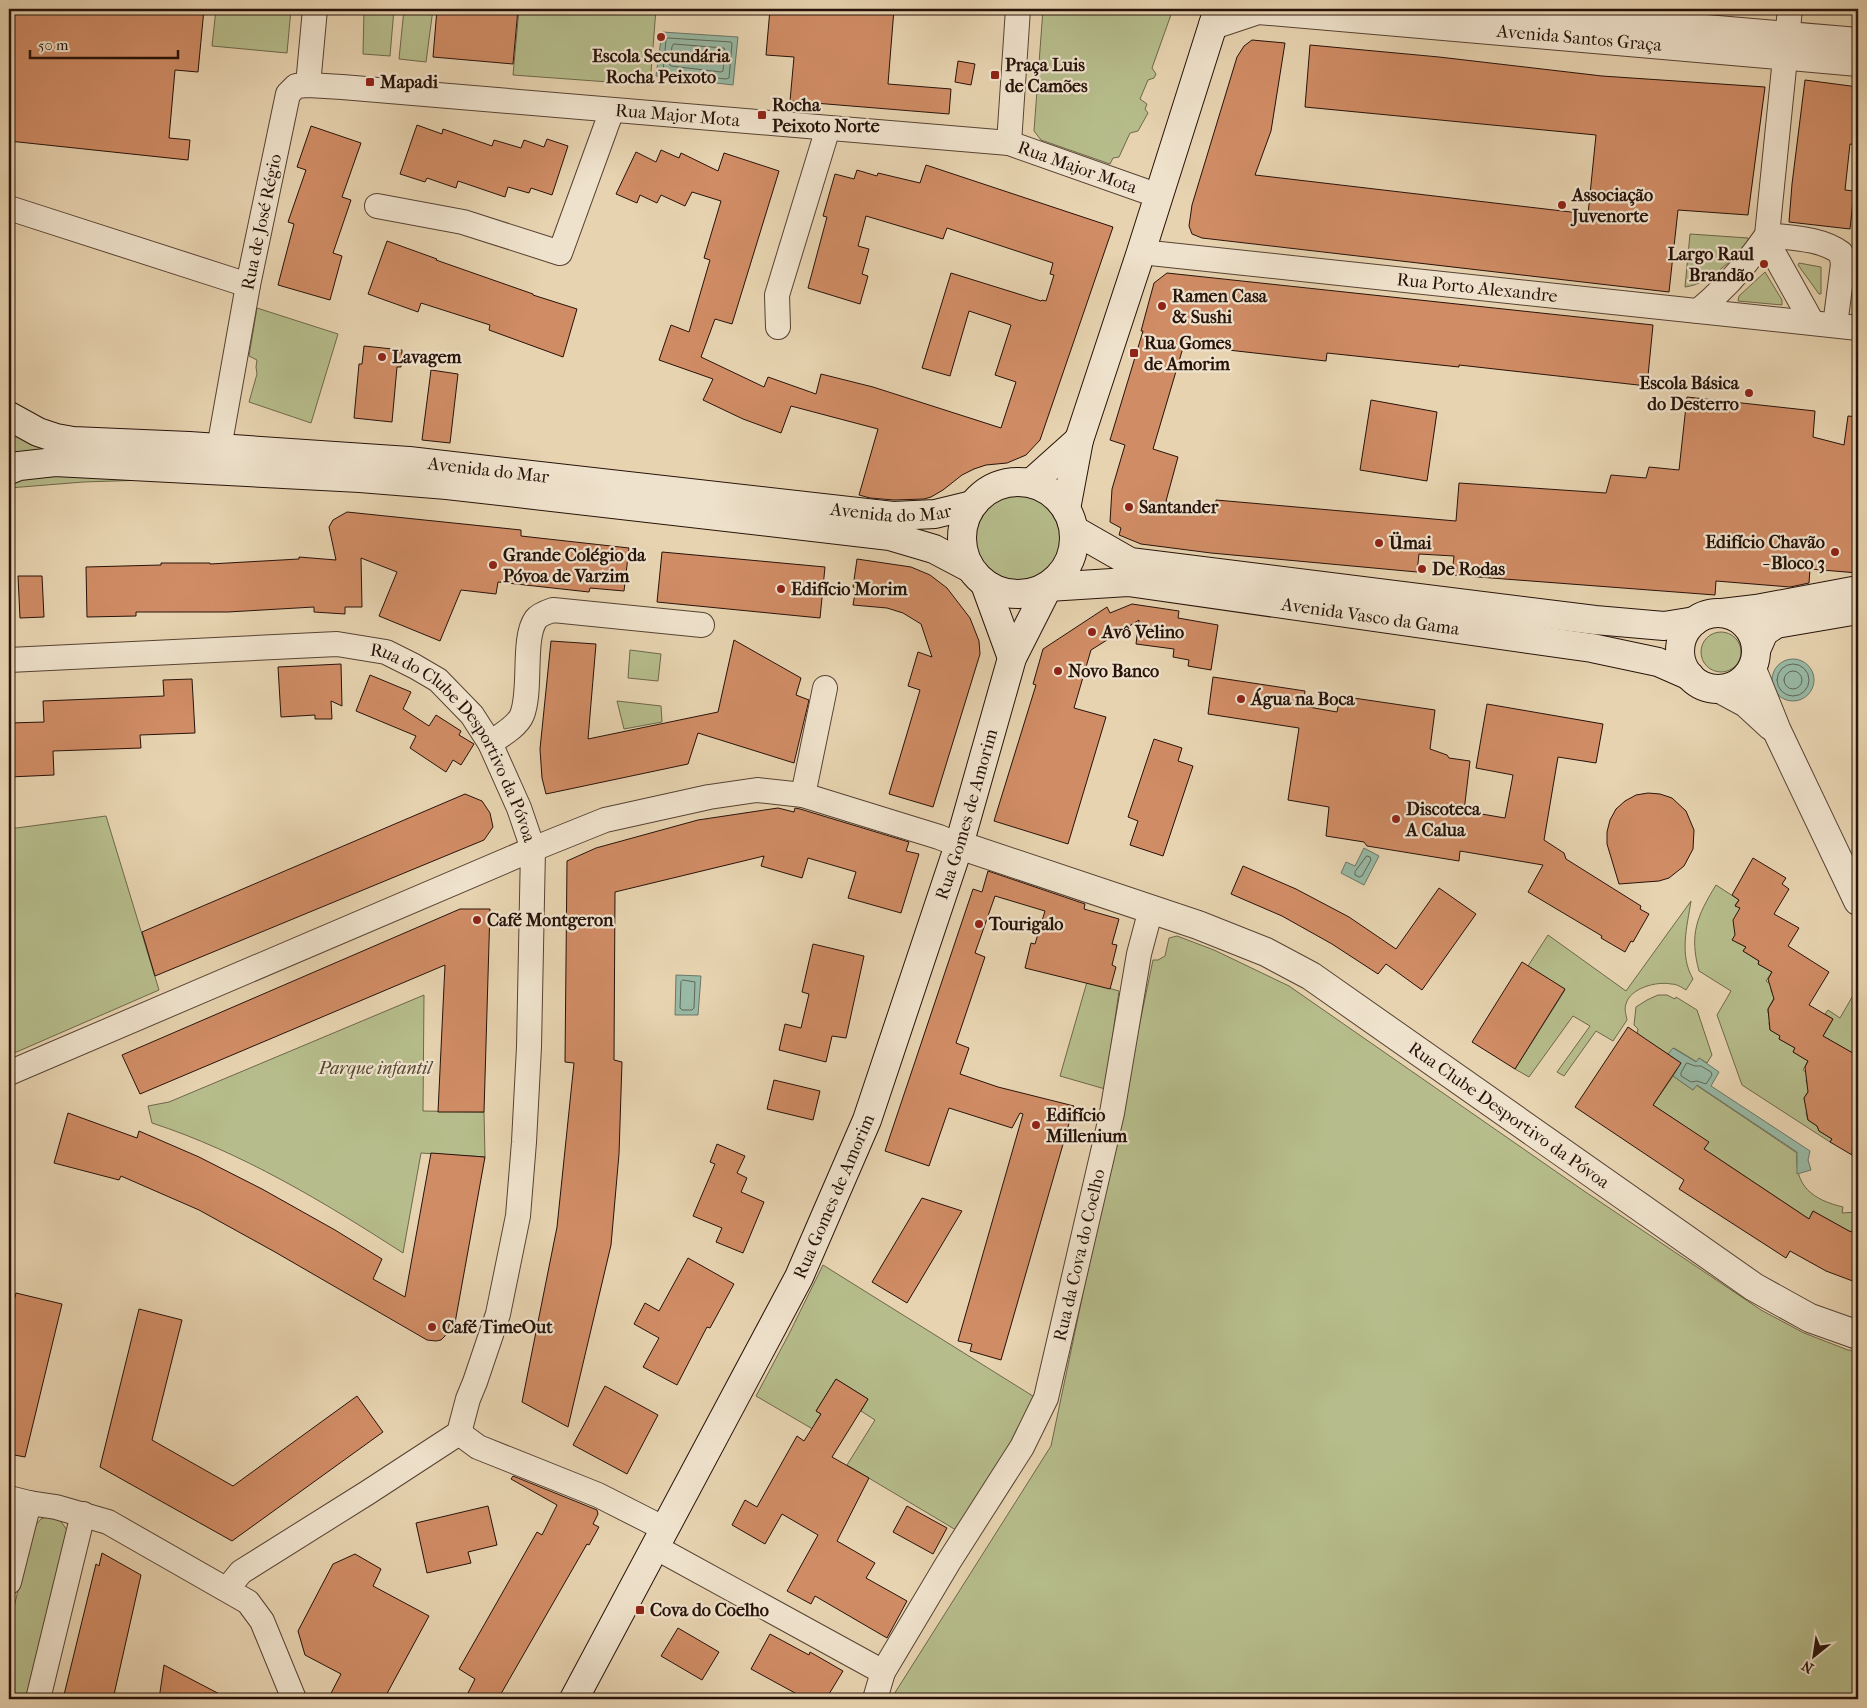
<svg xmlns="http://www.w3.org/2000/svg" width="1867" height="1708" font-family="'IM FELL French Canon',serif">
  <rect width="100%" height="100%" fill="#e7d3b0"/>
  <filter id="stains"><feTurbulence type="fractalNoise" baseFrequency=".004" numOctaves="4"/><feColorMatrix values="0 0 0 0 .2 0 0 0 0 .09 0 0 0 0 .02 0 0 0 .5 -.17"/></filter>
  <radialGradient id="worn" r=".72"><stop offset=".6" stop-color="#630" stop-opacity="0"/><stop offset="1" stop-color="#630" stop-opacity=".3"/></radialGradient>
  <path fill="#b6bc8b" stroke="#6e674a" d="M216,9H291L287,53L212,46Z
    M364,9H394L390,56L363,54Z
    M404,9H433L426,62L399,59Z
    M519,9H656L650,85L513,75Z
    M1043,9H1173L1152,68L1156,74L1154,78L1148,80L1140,99L1147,104L1145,109L1148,113L1138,131L1130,133L1119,157L1113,158L1110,164L1041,140L1034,131Z
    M1690,234L1748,238L1749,242C1732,259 1710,284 1685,287Z
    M1799,263L1821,267V294H1819L1798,265Z
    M1765,272L1782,300V305L1738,301L1739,296Z
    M257,308L338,334L311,423L249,402L257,374L256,367L257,360L249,356Z
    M14,432L68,448L11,457Z
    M15,474L146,480L83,482L9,488V475Z
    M972 536a45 45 0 1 1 90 0a45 45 0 1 1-90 0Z
    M1701 652a20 20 0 1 1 40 0a20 20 0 1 1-40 0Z
    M630,650L661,654L658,681L628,678Z
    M617,701L661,706L662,722L624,729Z
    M106,816L159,990L12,1054L9,1041V829Z
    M1716,885L1739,900L1735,905L1740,908L1739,928L1736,942L1746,947L1743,951L1759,961L1758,964L1772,972L1766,981L1773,986L1771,991L1775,996L1768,1009V1013L1773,1016L1769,1023L1770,1030L1780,1036L1779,1039L1795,1048L1793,1052L1808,1061L1803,1070L1810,1075L1806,1080L1807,1084L1811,1087L1804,1098L1805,1103L1810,1106L1806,1113L1808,1120L1817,1126L1819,1131L1832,1139L1830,1142L1742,1085L1717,1015L1731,991L1699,971C1689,934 1697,916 1716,885Z
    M1691,901C1687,927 1679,955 1693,979L1686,990C1681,987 1677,984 1671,984C1657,981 1630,988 1626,1004C1624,1009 1626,1014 1627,1020L1613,1041L1596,1031L1564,1076L1557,1072L1590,1026L1573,1016L1529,1077L1515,1069L1565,990L1528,966L1548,935L1626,991Z
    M1177,936L1214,950L1289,986L1584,1191L1761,1310L1804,1333L1848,1350L1858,1351V1692L1856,1699H891L1051,1446L1153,960H1158L1165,956L1169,938Z
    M1087,982L1119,991L1105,1089L1060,1076Z
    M1855,992L1858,1000V1056L1823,1036L1833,1019L1825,1014L1828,1010L1840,1018Z
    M424,995L423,1111L484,1112L485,1157L421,1153L403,1253C324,1202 241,1152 152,1123L148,1106L169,1102Z
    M1658,995H1667L1675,999L1676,997L1697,1010L1712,1055L1707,1063L1699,1058L1697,1062L1674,1048L1668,1054L1637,1034L1638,1029L1634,1025L1636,1007L1647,1000Z
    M1673,1076L1693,1090L1696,1085L1797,1153C1794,1186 1813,1200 1843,1207L1842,1213L1858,1212V1234L1849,1231L1813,1211L1809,1219L1704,1149L1708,1142L1653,1105Z
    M823,1265L1036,1398L1001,1465L956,1530L847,1465L875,1420L861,1411L868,1399L836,1379L816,1411L821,1414L815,1423L819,1425L816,1431L756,1396L789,1334Z
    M46,1517L59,1519L67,1530L29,1699H9V1628L33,1528L41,1519Z"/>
  <path fill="#98b9a5" stroke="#6b7667" d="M662,32L738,37L733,85L656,76Z
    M1772 680a21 21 0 1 1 42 0a21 21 0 1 1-42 0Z
    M1364,848L1379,856L1364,885L1341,873L1346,862L1355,866Z
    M676,975L701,976L698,1015H675Z
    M1673,1048L1696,1062L1699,1058L1719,1072L1711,1086L1810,1151L1808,1160L1811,1170L1797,1174V1152L1697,1085L1693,1090L1673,1076L1681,1063L1668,1054Z"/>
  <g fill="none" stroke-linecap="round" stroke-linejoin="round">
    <path stroke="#606657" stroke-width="1" d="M668,38L731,42L732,44L729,78L726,79L663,72L666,40Z
      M674,44L724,48L725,50L723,71L721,72L671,66L669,64L672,47Z
      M681,52L715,54L717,56V62L714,64L680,60L678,54Z
      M1777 680a16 16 0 1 1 32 0a16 16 0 1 1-32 0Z
      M1784 680a9 9 0 1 1 18 0a9 9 0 1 1-18 0Z
      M1367,856L1370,857L1371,860L1362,876L1359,877L1355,875V872Z
      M683,980L695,982L694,1008L692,1010H682L680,1008L681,982Z
      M1687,1063L1695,1066H1701L1711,1072L1712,1075L1706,1084L1697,1081L1691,1082L1681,1076V1073Z"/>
  </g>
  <path fill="#d08c65" stroke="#271209" d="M9,9H204L198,72L175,70L169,138L190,140L188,160L9,141Z
    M437,9H518L513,64L433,57Z
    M770,9H894L888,84L951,89L949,114L790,101L794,57L766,55Z
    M1252,40L1285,43L1271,131L1255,175L1588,214L1596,135L1305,107L1310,45L1439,57L1602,76L1765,87L1748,215L1678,210L1669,292L1202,238L1192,234L1189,226L1192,205L1237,57L1244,46Z
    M958,61L975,64L971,85L955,82Z
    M1805,80L1858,87V145L1850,144L1845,190L1854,191L1850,229L1789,222L1792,184Z
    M417,125L442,134L443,129L492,146L494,140L521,148L524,140L544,147L547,139L568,146L552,195L531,188L529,193L508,187L505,197L458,181L456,188L427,178L425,182L400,174Z
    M311,126L361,143L342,197L351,200L333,253L342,256L330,300L278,285L294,224L288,222L306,170L297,167Z
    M661,150L679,158L681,153L718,171L724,153L779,171L732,324L715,319L701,357L764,387L768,377L816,394L821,374L873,387L1001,428L1016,382L995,375L1011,325L969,311L950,376L922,368L951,273L1041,301L1042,300L1046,301L1054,275L1050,274L1053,263L947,228L943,239L866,216L858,246L869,249L862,274L868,276L860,304L808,288L827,217L823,216L835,174L854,179L857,170L877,176L878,173L920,183L926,165L1113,227L1040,440L1026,455L1007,463L986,465L974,469L962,475L943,490L931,497L924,499L894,500L870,498L859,495L878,429L791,406L781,433L743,419L703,400L713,379L659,360L671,325L689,332L710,260L704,258L721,201L692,192L685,206L661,195L657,203L640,195L637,203L616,194L636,152L656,162Z
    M387,241L437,259L436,260L533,294V295L577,309L563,357L489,330L490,325L421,303L418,312L368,294Z
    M1167,273L1653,325L1647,386L1459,365V367L1327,353L1326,361L1228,350L1185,341L1153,449L1178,457L1166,501L1215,513L1216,500L1456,521L1459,483L1606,493L1611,475L1646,478L1649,467L1679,470L1687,397L1815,411L1813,437L1844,445L1848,416L1858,417V573L1810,569L1809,583L1790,587L1716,581L1715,595L1452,575L1454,556L1419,554L1417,572L1211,553L1141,544L1119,535L1121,528L1110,522L1112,489L1125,445L1110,440L1143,331H1141L1154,283Z
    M364,346L402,350L401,367H397L392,422L354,418L359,364H362Z
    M431,370L458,374L450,443L422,440Z
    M1371,400L1437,412L1427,481L1360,470Z
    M347,512L521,530V536L629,548L624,591L590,588L589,592L498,582L496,594L461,590L440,641L379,616L397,572L361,558L362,607H345V614L314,612V607L228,612H136V616L87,617L86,567L161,565V563H210V564L299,559V557L336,560L329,527L333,520Z
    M662,552L825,567L820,618L657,602Z
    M857,559L911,567L930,575L947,588L970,618L979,641L980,654L933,807L889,794L920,690L908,686L918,652L932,657L921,624L903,613L887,608L853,605L856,588L853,587Z
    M18,576H42L44,617L20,618Z
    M1132,604L1179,611L1178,618L1218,625L1211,670L1188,666L1189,660L1173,657L1174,649L1136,644L1139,620L1091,650L1074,708L1106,717L1068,844L994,821L1036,685L1033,684L1043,649L1107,607L1110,613Z
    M734,640L801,678L796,695L809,700L794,763L698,733L688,764L546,794L542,778L540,749L551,641L596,644L588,739L718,712Z
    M341,664L342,706L331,701L332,719H315V715L281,717L278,667Z
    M370,675L411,692L403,709L429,726L436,715L461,731L459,735L474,744L461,765L453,760L446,772L410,748L416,736L356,711Z
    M1213,677L1305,691L1303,706L1337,712L1340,696L1435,710L1430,749L1447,755L1449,758L1470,761L1464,811L1505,818L1513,775L1476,768L1487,704L1603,724L1596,763L1558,757L1544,840L1564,853L1566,859L1641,906L1640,909L1649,914L1633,942L1631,941L1625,952L1601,938L1602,936L1528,892L1543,865L1460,851L1459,861L1367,846L1364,842L1326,836L1329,807L1288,800L1299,728L1208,714Z
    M192,679L195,733L140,735L141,748L53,751L54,775L9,777V723L44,722L43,701L164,696L163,680Z
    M1154,739L1182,748L1178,761L1193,766L1163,856L1130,845L1138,821L1128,817Z
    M1648,793L1660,794L1672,798L1686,811L1694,830L1693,849L1684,866L1669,878L1659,881L1619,884L1607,844V832L1610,820L1616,809L1625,801L1636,795Z
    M465,794L482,801L490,813L493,827L484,840L155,976L142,932Z
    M778,808L794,812L795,808L800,809L909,842L906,851L919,854L901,913L848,898L856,872L808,858L802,878L761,866L764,856L615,892L614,1060L622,1062L619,1154L611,1245L568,1427L522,1402L557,1227L574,1063L565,1062L567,861L596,848L698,820Z
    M1753,858L1786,878L1782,884L1789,889L1774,914L1799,928L1788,946L1829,972L1809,1005L1833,1019L1823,1036L1858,1056L1852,1155L1830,1142L1832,1139L1819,1131L1817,1126L1808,1120L1804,1098L1808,1092L1805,1067L1808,1061L1793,1052L1795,1048L1779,1039L1780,1036L1770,1030L1768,1009L1774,999L1768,979L1772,972L1758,964L1759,961L1743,951L1746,947L1732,940L1735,935L1733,920L1740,908L1735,906L1739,900L1732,895Z
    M1243,866L1296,889L1349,917L1396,949L1439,888L1476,914L1422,990L1386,964L1378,974L1332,944L1282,916L1231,894Z
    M988,871L1085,904L1084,909L1119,919L1112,944L1117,945L1112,965L1116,967L1110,989L1025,968L1031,943L1035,944L1045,911L995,896L975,953L985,957L956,1043L969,1048L960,1074L998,1087L1074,1106L1001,1360L970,1351L972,1344L958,1341L1023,1114L1020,1113L1012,1128L949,1108L929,1166L885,1151L973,889L982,892Z
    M460,909H490L484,1112H438L445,965L140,1094L122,1055Z
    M813,944L864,956L846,1038L832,1036L826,1062L779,1050L785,1024L801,1028L809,994L802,992Z
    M1522,962L1565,989L1515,1069L1472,1042Z
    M1628,1027L1681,1063L1653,1105L1709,1142L1704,1149L1809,1219L1813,1211L1849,1231L1858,1234V1283L1826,1271L1790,1251L1786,1258L1679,1189L1684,1180L1575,1107Z
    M774,1080L820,1091L813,1120L767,1109Z
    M68,1113L137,1138L139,1131L199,1157L262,1189L335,1230L382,1259L373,1279L405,1297L431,1153L485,1157L455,1323L451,1321L445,1336L441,1340L436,1341L427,1340L275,1252L199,1210L121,1176L119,1180L54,1163Z
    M717,1144L745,1156L737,1173L747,1178L741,1192L764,1202L743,1253L716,1242L722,1228L693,1216L715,1164L710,1162Z
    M922,1198L962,1211L907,1303L872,1282Z
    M688,1258L734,1284L710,1328L707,1327L677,1385L643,1367L659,1338L634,1324L645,1303L659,1311Z
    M16,1293L62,1304L25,1457L9,1454V1300L14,1301Z
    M139,1309L182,1320L152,1440L233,1486L357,1396L383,1432L232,1541L100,1467Z
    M836,1379L868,1399L832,1457L869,1478L837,1541L875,1563L866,1578L907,1601L887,1638L815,1596L811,1604L787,1591L818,1535L782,1514L765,1544L732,1525L745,1500L757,1507L797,1436L804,1441L821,1414L816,1411Z
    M605,1386L658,1415L627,1474L573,1445Z
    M513,1476L597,1510L598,1514L593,1524L599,1527L589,1545L587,1544L498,1699H465L475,1679L459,1669L537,1532L542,1535L557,1505L511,1479Z
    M488,1506L497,1545L468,1552L471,1563L427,1573L416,1523Z
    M907,1506L947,1528L933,1554L893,1532Z
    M102,1553L141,1575L113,1699H63L96,1564L99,1566Z
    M355,1554L381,1569L373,1586L429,1616L384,1699H328L341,1674L305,1655L298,1631L333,1564Z
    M678,1628L719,1652L702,1680L661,1656Z
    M770,1634L809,1655L810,1652L843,1671L826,1699H806L751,1669Z
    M164,1665L229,1699H159Z"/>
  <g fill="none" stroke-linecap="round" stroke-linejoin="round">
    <defs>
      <g id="minor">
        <path d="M1790,9L1767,235C1791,238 1821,238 1841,253L1843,264L1835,325"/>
        <path d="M308,85L315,9"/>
        <path d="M1009,143L1018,9"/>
        <path d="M377,206L463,222L560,253L612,110"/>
        <path d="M9,208L248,285"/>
        <path id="s1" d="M1141,252L1858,328"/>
        <path d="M1698,311C1726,288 1747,264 1767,235L1773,252L1812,322"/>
        <path d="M778,327L777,295L828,128"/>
        <path id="s2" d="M219,448L248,285L288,94L296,86L308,85L342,87L1009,143L1159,196"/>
        <path id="s3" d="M9,660L337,644L386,652L414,666L438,680L472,715L490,743L519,808L533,849L605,820L709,797L757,790L803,795L939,837L959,845"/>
        <path d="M490,743C500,736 517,727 522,715C532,690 522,638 536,619C539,615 547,612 553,610L702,625"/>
        <path d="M803,795L825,688"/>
        <path d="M9,1073L533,849L529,1047L524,1142L518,1216L498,1314L475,1382L468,1399L459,1433L367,1493L241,1572L227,1589"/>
        <path d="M459,1433L478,1447L598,1495L665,1529"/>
        <path d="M9,1498L29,1503"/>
        <path d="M655,1547L883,1672"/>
        <path d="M9,1582L29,1503L56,1507L108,1522L248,1602L262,1621L294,1699"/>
        <path d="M38,1699L83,1514"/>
        <path id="s4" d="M875,1699L883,1672L948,1563L1022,1447L1046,1398L1112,1113L1139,954L1151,909"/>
      </g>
      <g id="tertiary">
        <path d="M1471,9L1858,42"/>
        <path id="s5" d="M1213,25L1258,10L1858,62"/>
        <path d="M1752,669L1777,731L1858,901"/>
        <path d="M1720,689L1746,703L1771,726"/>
        <path id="s6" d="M959,845L1198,925L1266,952L1311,976L1754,1287L1810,1318L1858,1335"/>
      </g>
      <g id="secondary">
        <path id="s7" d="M9,416L38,432L56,438L73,441L189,446L409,461L893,516L935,514L972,505"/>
        <path d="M9,470L19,466L55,462L360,478L447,485L890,536L934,549L970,568"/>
        <circle cx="1018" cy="538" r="56"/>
        <path d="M1031,483L1079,440"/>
        <path d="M1066,509L1079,440L1141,252L1218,9"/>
        <path d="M1074,530L1130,562L1595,620L1664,626L1695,621"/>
        <path d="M985,584L1012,658"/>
        <path id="s8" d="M1048,587L1128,582L1592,648L1658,662L1690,676"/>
        <path d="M1722,613L1756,609L1858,590"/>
        <circle cx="1718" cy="651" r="38"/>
        <path d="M1756,650L1764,632L1776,624L1858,610"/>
        <path id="s9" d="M574,1699L799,1277L867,1120L959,845L1012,658L1048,587"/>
      </g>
    </defs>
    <use href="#minor" stroke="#574233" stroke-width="26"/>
    <use href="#tertiary" stroke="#574233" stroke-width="30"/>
    <use href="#secondary" stroke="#271209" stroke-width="30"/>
    <use href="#minor" stroke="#efe2cc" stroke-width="24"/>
    <use href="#tertiary" stroke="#efe2cc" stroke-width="28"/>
    <use href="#secondary" stroke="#efe2cc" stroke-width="28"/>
  </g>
  <g fill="#8f2418" stroke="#efe2cc" stroke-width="2">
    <circle cx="661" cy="37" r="5"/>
    <rect x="990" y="70" width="10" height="10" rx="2.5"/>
    <rect x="365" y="77" width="10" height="10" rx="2.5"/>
    <rect x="757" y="110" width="10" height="10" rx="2.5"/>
    <circle cx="1562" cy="205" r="5"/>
    <circle cx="1764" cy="264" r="5"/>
    <circle cx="1162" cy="306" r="5"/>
    <rect x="1129" y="348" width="10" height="10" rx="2.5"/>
    <circle cx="382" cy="357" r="5"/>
    <circle cx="1749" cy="393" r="5"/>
    <circle cx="1129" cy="507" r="5"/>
    <circle cx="1379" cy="543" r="5"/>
    <circle cx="1835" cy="552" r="5"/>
    <circle cx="493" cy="565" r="5"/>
    <circle cx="1422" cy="569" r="5"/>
    <circle cx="781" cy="589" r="5"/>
    <circle cx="1092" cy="632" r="5"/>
    <circle cx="1058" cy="671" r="5"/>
    <circle cx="1241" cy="699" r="5"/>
    <circle cx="1396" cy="819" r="5"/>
    <circle cx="477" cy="920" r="5"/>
    <circle cx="979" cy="924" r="5"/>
    <circle cx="1036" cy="1125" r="5"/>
    <circle cx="432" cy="1327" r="5"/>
    <rect x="635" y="1605" width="10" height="10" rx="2.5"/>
  </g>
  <g text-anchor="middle" stroke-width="4.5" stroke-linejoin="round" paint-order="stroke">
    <g font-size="18" fill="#271209" stroke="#efe2cc">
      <text dy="6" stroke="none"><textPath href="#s5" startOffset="370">Avenida Santos Graça</textPath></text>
      <text dy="6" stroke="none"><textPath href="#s2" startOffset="755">Rua Major Mota</textPath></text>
      <text dy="6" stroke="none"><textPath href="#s2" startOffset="1160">Rua Major Mota</textPath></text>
      <text dy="6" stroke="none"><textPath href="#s2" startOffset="230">Rua de José Régio</textPath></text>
      <text dy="6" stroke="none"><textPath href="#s1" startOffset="338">Rua Porto Alexandre</textPath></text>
      <text dy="6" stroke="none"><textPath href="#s7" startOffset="486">Avenida do Mar</textPath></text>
      <text dy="6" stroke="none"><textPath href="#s7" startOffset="891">Avenida do Mar</textPath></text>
      <text dy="6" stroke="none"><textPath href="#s8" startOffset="325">Avenida Vasco da Gama</textPath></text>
      <text dy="6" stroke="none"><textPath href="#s3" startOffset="494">Rua do Clube Desportivo da Póvoa</textPath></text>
      <text dy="6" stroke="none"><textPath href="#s9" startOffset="971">Rua Gomes de Amorim</textPath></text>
      <text dy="6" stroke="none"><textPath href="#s6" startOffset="618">Rua Clube Desportivo da Póvoa</textPath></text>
      <text dy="6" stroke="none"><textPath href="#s9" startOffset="566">Rua Gomes de Amorim</textPath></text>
      <text dy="6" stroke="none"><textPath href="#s4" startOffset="494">Rua da Cova do Coelho</textPath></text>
    </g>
    <g font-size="18" font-weight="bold" fill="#271209" stroke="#efe2cc" text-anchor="start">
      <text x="661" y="62" text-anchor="middle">Escola Secundária<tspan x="661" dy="21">Rocha Peixoto</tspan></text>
      <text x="1005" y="71">Praça Luis<tspan x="1005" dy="21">de Camões</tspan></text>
      <text x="380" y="88">Mapadi</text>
      <text x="772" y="111">Rocha<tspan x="772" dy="21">Peixoto Norte</tspan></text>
      <text x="1572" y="201">Associação<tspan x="1572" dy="21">Juvenorte</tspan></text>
      <text x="1754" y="260" text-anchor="end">Largo Raul<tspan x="1754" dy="21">Brandão</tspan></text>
      <text x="1172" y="302">Ramen Casa<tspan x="1172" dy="21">&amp; Sushi</tspan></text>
      <text x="1144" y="349">Rua Gomes<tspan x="1144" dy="21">de Amorim</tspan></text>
      <text x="392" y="363">Lavagem</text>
      <text x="1739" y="389" text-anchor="end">Escola Básica<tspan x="1739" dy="21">do Desterro</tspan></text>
      <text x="1139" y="513">Santander</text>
      <text x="1825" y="548" text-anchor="end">Edifício Chavão<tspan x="1825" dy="21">- Bloco 3</tspan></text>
      <text x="1389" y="549">Ümai</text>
      <text x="503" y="561">Grande Colégio da<tspan x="503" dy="21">Póvoa de Varzim</tspan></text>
      <text x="1432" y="575">De Rodas</text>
      <text x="791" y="595">Edifício Morim</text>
      <text x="1102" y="638">Avô Velino</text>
      <text x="1068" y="677">Novo Banco</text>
      <text x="1251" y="705">Água na Boca</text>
      <text x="1406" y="815">Discoteca<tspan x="1406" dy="21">A Calua</tspan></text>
      <text x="487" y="926">Café Montgeron</text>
      <text x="989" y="930">Tourigalo</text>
      <text x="1046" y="1121">Edifício<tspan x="1046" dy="21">Millenium</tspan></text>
      <text x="442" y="1333">Café TimeOut</text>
      <text x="650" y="1616">Cova do Coelho</text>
    </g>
    <g font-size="18" font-style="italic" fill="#524530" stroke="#efe2cc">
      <text x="375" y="1074">Parque infantil</text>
    </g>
  </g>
  <rect width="1867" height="1708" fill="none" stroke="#e7d3b0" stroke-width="30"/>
  <rect x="10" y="10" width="1847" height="1688" fill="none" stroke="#271209" stroke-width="2.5"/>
  <rect x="15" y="15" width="1837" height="1678" fill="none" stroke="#271209"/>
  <g transform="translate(1814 1656) rotate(210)" stroke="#efe2cc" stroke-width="4" paint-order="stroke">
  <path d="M0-4L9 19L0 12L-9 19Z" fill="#271209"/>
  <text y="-8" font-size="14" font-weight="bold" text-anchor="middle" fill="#271209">N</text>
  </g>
  <path d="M30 50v8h148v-8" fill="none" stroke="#271209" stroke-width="2.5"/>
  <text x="38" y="50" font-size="15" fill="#271209" stroke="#efe2cc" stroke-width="4" paint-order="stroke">50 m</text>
  <rect width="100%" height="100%" filter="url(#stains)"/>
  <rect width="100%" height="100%" fill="url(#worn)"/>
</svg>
